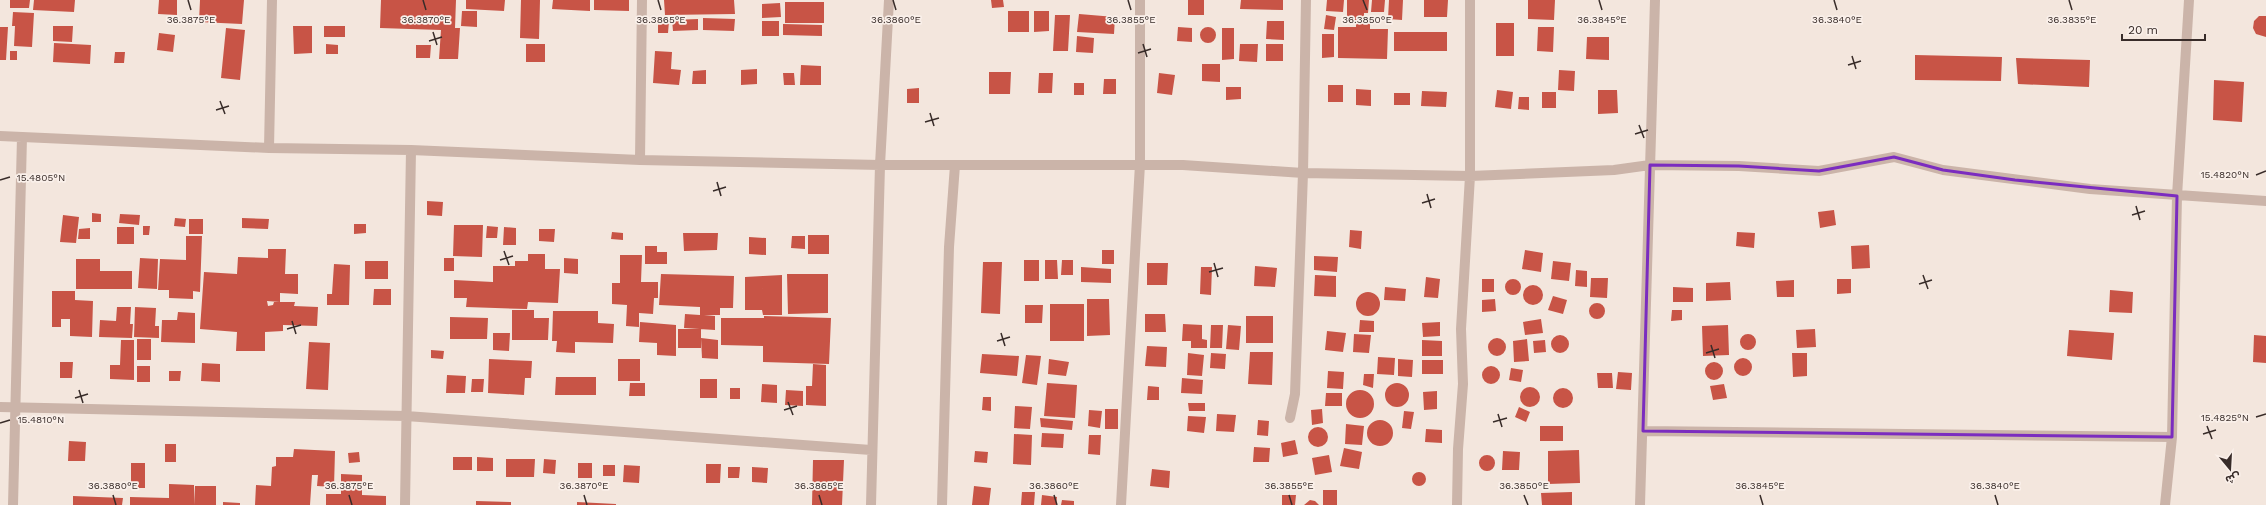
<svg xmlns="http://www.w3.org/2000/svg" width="2266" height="505" font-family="'Work Sans','Noto Sans Arabic',sans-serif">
  <rect width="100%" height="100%" fill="#f3e6dd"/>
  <path fill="#c85446" d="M10,0H30L29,8H10Z
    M34,0H75L74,12L33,10Z
    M159,0H177V15L158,14Z
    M200,0H244L242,24L199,22Z
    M381,0H456L455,28H460L458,59H439L441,30L380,28Z
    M466,0H505L504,11L466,9Z
    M521,0H540L539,39L520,38Z
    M553,0H590V11L552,9Z
    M594,0H629V11L594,10Z
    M664,0H734L735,14L665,15Z
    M991,0H1003L1004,7L992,8Z
    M1188,0H1204V15H1188Z
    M1241,0H1283V10L1240,9Z
    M1327,0H1344L1343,12L1326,11Z
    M1347,0H1369L1368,13H1364V21H1347Z
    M1372,0H1385L1384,12H1371Z
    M1389,0H1403L1402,20L1388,19Z
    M1424,0H1448L1447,17H1424Z
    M1528,0H1555L1554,20L1528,19Z
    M785,2H824V23H785Z
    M780,3L781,17L762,18V4Z
    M462,11H477V27L461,26Z
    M1008,11H1029V32H1008Z
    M1034,11H1049V31L1034,32Z
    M13,12L34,13L32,47L14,46L15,26H12Z
    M1079,14L1115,17L1114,34L1077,32Z
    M1055,15H1070L1068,51H1053Z
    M1326,15L1336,17L1334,30L1324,29Z
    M2259,16H2266V37L2256,34L2253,28L2254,21Z
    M703,18L735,19L734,31L703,30Z
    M698,19V30L673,31L672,20Z
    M658,21H669L668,33H658Z
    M762,21H779V36H762Z
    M1267,21H1284V40L1266,39Z
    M1356,22L1370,23V29H1388L1387,59L1338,58V27H1356Z
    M1496,23H1514V56H1496Z
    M783,24L822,25V36L783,35Z
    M53,26H73L72,42L53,41Z
    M293,26H312V53L294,54Z
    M324,26H345V37H324Z
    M0,27H8L6,60H0Z
    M1178,27L1192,28V42L1177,41Z
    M1538,27H1554L1553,52L1537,51Z
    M1200 35a8 8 0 1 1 16 0a8 8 0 1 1-16 0Z
    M226,28L245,30L240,80L221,78Z
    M1222,28H1234V59L1222,60Z
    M1394,32H1447V51H1394Z
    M159,33L175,35L173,52L157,50Z
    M1322,34H1334V57L1322,58Z
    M1077,36L1094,38L1093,53L1076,52Z
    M1587,37H1609V60L1586,59Z
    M54,43L91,45L90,64L53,62Z
    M326,44L338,45V54H326Z
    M526,44H545V62H526Z
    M1240,44H1258L1257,62L1239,61Z
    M1266,44H1283V61H1266Z
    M416,45H431L430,58H416Z
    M10,51H17V60H10Z
    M655,51L672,52L671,69L681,70L679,85L653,83Z
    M115,52H125L124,63H114Z
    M1915,55L2002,57L2001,81L1915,80Z
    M2016,58L2090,60L2089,87L2018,84Z
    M1202,64H1220V82L1202,81Z
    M801,65L821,66V85H800Z
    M757,69V84L741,85V70Z
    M706,70V84H692L693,71Z
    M1559,70L1575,71L1574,91L1558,90Z
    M989,72H1011L1010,94H989Z
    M783,73H794L795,85H784Z
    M1039,73H1053L1052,93H1038Z
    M1159,73L1175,75L1172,95L1157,93Z
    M1104,79H1116V94H1103Z
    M2214,80L2244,82L2242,122L2213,120Z
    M1074,83H1084V95H1074Z
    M1328,85H1343V102H1328Z
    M1226,87H1241V99L1226,100Z
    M919,88V103H907V89Z
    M1356,89L1371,90V106L1356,105Z
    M1497,90L1513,92L1511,109L1495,107Z
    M1598,90H1617L1618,113L1598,114Z
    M1422,91L1447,92L1446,107L1421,106Z
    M1542,92H1556V108H1542Z
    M1394,93H1410V105H1394Z
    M1519,97H1529V110L1518,109Z
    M427,201L443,202L442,216L427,215Z
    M1834,210L1836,225L1820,228L1818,212Z
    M92,213L101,214V222H92Z
    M120,214L140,215L139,225L119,223Z
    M63,215L79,217L76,243L60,242Z
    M175,218L186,219L185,227L174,226Z
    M242,218L269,219L268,229L242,228Z
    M189,219H203V234H189Z
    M354,224H366V233L354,234Z
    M454,225H483L482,257L453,256Z
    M143,226H150L149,235H143Z
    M487,226L498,227L497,238H486Z
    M117,227H134V244H117Z
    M504,227L516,228V245H503Z
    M90,228V239H78L79,229Z
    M539,229H555L554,242L539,241Z
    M1350,230L1362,231L1361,249L1349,247Z
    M612,232L623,233V240L611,239Z
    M1737,232L1755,233L1754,248L1736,246Z
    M683,233H718L717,250L684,251Z
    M808,235H829V254H808Z
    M186,236H202L200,292L193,291V299L169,298V290H158L160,259L186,260Z
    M792,236H805V249L791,248Z
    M749,237L766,238V255L749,254Z
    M1869,245L1870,268L1852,269L1851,246Z
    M645,246H657V252H667V264H645Z
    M268,249H286L285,274H298V294L280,293V302L267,301L268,306L273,305L274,302H295L294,306L318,307L317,326L283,325V331L265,332V351H236L237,332L200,329L204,272L237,274L238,257L268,258Z
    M1102,250H1114V264H1102Z
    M1525,250L1543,253L1541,272L1522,269Z
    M528,254H545V269H560L558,303L528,302L527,309L466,307L467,298H454V280L493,282V266H515V261H528Z
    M620,255H642L641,282H658V298H654L653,314L639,313V327L626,326L627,305L612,304V283H620Z
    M1314,256L1338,257L1337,272L1314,270Z
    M140,258L158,259L157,289L138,288Z
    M444,258H454V271H444Z
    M564,258L578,259V274L564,273Z
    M76,259H100V271H132V289H76Z
    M1024,260H1039V281H1024Z
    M1045,260H1057L1058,279H1045Z
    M1062,260H1073V275H1061Z
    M365,261H388V279H365Z
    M1553,261L1571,263L1569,281L1551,279Z
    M983,262H1002L1000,314L981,313Z
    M1147,263H1168L1167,285H1147Z
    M334,264L350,265L349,305H327V294H332Z
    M1255,266L1277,268L1275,287L1254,286Z
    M1081,267L1111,269V283L1081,282Z
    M1201,267H1212L1211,295L1200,294Z
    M1576,270L1587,271V287L1575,286Z
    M661,274L734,276L733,308H720V315H704L715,316V330L684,328L685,314L700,315V307L659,305Z
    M787,274H828V313L788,314Z
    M782,275V315H763L762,310H745V277L763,276L762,289L763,276Z
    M1315,275L1336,276V297L1314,296Z
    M1426,277L1440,279L1438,298L1424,297Z
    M1591,278H1608L1607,298L1590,297Z
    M1505 287a8 8 0 1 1 16 0a8 8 0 1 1-16 0Z
    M1482,279H1494V292H1482Z
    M1837,279H1851V293L1837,294Z
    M1794,280V297H1777L1776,281Z
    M1730,282L1731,300L1706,301V283Z
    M1523 295a10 10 0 1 1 20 0a10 10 0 1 1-20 0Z
    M1385,287L1406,289L1405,301L1384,300Z
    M1673,287L1693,288V302H1673Z
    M374,289H391V305H373Z
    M2110,290L2133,292L2132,313L2109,312Z
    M52,291H75V300L93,301L92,337L70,336V319H61V327H52Z
    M1356 304a12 12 0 1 1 24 0a12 12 0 1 1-24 0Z
    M1553,296L1567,300L1563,314L1548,310Z
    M1087,299H1109L1110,335L1087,336Z
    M1495,299L1496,311L1482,312V300Z
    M1589 311a8 8 0 1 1 16 0a8 8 0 1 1-16 0Z
    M1050,304H1084V341H1050Z
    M1025,305H1043L1042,323H1025Z
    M117,307H131L130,324H133L132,338L99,337L100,320L116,321Z
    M135,307L156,308L155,326H159V338L134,337Z
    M512,310H534V318H549L548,340H512Z
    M1672,310H1682V320L1671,321Z
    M553,311H598V323L614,324L613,343L575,342V353L556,352L557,341H552Z
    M178,312L195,313V343L161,342L162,320H177Z
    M1145,314H1165L1166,332H1145Z
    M764,316L831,318L829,364L763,362V346L721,345V318H764Z
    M1246,316H1273V343H1246Z
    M450,317L488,318L487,339H450Z
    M1541,319L1543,333L1525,335L1523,322Z
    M1360,320L1374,321V332H1359Z
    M640,322L676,325V356L657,355V343L639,342Z
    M1440,322V336L1423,337L1422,323Z
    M1183,324L1202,325V339L1207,340V348H1191V341H1182Z
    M1211,325H1223L1222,348H1210Z
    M1228,325L1241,326L1239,350L1226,349Z
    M1728,325L1729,355L1703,356L1702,326Z
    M678,329H701V348H678Z
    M1815,329L1816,347L1797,348L1796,330Z
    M2069,330L2114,333L2112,360L2067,356Z
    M1327,331L1346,333L1343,352L1325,350Z
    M493,333H510L509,351L493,350Z
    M1740 342a8 8 0 1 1 16 0a8 8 0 1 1-16 0Z
    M1354,334L1371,335L1369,353L1353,352Z
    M1551 344a9 9 0 1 1 18 0a9 9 0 1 1-18 0Z
    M2254,335L2266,336V363L2253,362Z
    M701,338L718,340V359L702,358Z
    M1488 347a9 9 0 1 1 18 0a9 9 0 1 1-18 0Z
    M137,339H151V360H137Z
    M1527,339L1529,361L1514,362L1513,341Z
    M121,340H134V380L110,379V365H120Z
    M1422,340L1442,341V356H1422Z
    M1545,340L1546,352L1534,353L1533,341Z
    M309,342L330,343L328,390L306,389Z
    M1147,346L1167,347L1166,367L1145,366Z
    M431,350L444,351L443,359L431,358Z
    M1250,352H1273L1272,385L1248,384Z
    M1188,353L1204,355L1202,376L1187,375Z
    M1211,353L1226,354L1225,369L1210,368Z
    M1792,353H1807V376L1793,377Z
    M982,354L1019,356L1017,376L980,373Z
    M1026,355L1041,356L1037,385L1022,383Z
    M1378,357L1395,358L1394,375L1377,374Z
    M1734 367a9 9 0 1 1 18 0a9 9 0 1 1-18 0Z
    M489,359L532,361L531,378H525L524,395L488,393Z
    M618,359H640V381H618Z
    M1049,359L1069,362L1066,376L1048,374Z
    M1398,359L1413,360L1412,377L1398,376Z
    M1422,360H1443V374H1422Z
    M60,362H73L72,378H60Z
    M1705 371a9 9 0 1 1 18 0a9 9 0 1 1-18 0Z
    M202,363L220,364V382L201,381Z
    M813,364L826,365V406L806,405V386H812Z
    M1482 375a9 9 0 1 1 18 0a9 9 0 1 1-18 0Z
    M137,366H150V382H137Z
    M1511,368L1523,370L1521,382L1509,380Z
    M169,371H181L180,381H169Z
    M1328,371L1344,372L1343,389L1327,388Z
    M1618,372L1632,373L1631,390L1616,389Z
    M1597,373H1612L1613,388H1598Z
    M1364,374H1374L1373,388L1363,385Z
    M447,375L466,376L465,393H446Z
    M556,377H596V395H555Z
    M1182,378L1203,380L1202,394L1181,393Z
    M472,379H484L483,392H471Z
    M700,379H717V398H700Z
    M1385 395a12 12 0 1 1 24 0a12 12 0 1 1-24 0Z
    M630,383H645V396H629Z
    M1047,383L1077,385L1075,418L1044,416Z
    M762,384L777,385V403L761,402Z
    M1724,384L1727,398L1713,400L1710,386Z
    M1148,386L1159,387V400H1147Z
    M1520 397a10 10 0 1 1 20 0a10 10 0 1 1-20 0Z
    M1553 398a10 10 0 1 1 20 0a10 10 0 1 1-20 0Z
    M730,388H740V399H730Z
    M786,390L803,391V406L785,405Z
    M1346 404a14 14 0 1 1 28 0a14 14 0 1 1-28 0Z
    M1437,391V409L1424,410L1423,392Z
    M1326,393H1342V406H1325Z
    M983,397H991V411L982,410Z
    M1188,403H1205V411H1189Z
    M1015,406L1032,407L1030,429L1014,428Z
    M1519,407L1530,412L1526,422L1515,417Z
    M1105,409H1118V429H1105Z
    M1322,409L1323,423L1312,425L1311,410Z
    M1089,410L1102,411L1100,428L1088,426Z
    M1404,411L1414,412L1411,429L1402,428Z
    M1217,414L1236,415L1234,432L1216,431Z
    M1188,416L1206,417L1204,433L1187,431Z
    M1040,418L1073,421L1072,430L1041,427Z
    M1258,420L1269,421L1268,436L1257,435Z
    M1367 433a13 13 0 1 1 26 0a13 13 0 1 1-26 0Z
    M1346,424L1364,426L1362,445L1345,444Z
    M1540,426H1563V441H1540Z
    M1308 437a10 10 0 1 1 20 0a10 10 0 1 1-20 0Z
    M1426,429L1442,430V443L1425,442Z
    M1042,433L1064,434L1063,448L1041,447Z
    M1014,434L1032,435L1031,465L1013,464Z
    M1089,435H1101L1100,455L1088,454Z
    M1295,440L1298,454L1283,457L1281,443Z
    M69,441L86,442L85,461H68Z
    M165,444H176V462H165Z
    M1254,447L1270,448L1269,462H1253Z
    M1344,448L1362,452L1359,469L1340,466Z
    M294,449L335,451L334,487L317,486L318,475H312L310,505H255L256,485L271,486L272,467L276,466V457H293Z
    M1579,450L1580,483L1548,484V451Z
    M975,451L988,452L987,463L974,462Z
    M1503,451L1520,452L1519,470H1502Z
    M359,452L360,462L349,463L348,453Z
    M1329,455L1332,472L1315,475L1312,458Z
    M1479 463a8 8 0 1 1 16 0a8 8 0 1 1-16 0Z
    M453,457H472V470H453Z
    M477,457L493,458V471H477Z
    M506,459H535L534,477H506Z
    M544,459L556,460L555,474L543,473Z
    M813,460H844L842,505H812Z
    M131,463H145V488H131Z
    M578,463H592V478H578Z
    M706,464H721L720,483H706Z
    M603,465H615V476H603Z
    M624,465L640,466L639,483L623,482Z
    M728,467H740L739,478H728Z
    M752,467L768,468L767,483L752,482Z
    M1152,469L1170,471L1169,488L1150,486Z
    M1412 479a7 7 0 1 1 14 0a7 7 0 1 1-14 0Z
    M341,474L362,475V495L386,496V505H326V494H341Z
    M169,484L194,485V505H130V497L169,498Z
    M195,486H216V505H194Z
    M974,486L991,488L989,505H972Z
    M1323,490H1337V505H1323Z
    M1022,492H1035L1034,505H1021Z
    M1572,492V505H1542L1541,493Z
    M1042,495L1057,497L1056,505H1041Z
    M1282,495H1296L1295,505H1282Z
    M73,496L123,498L122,505H73Z
    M1062,500L1074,501V505H1061Z
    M1310,500L1315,501L1319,505H1304Z
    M476,501L511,502V505H476Z
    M223,502L240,503V505H223Z
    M577,502L616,504V505H577Z"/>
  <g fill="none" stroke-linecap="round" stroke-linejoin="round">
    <path stroke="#cbb4a9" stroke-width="10" d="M0,136L269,148L411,150L640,160L880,165H1183L1303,173L1470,176L1614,170L1650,165L1739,166L1819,171L1894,157L1943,170L2090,189L2266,201
      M269,148L272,0
      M640,160L642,0
      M0,407L406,416L871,450
      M1290,418L1295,394L1303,173L1306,0
      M1643,431L2172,437
      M13,505L22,137
      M405,505L411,150
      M871,505L880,165L889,0
      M942,505L949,247L955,165
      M1121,505L1140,164V0
      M1457,505L1458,449L1463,384L1461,329L1470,176V0
      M1640,505L1655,0
      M2165,505L2172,437L2177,196L2189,0"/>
  </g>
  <path fill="none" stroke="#7b2cbf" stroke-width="3" stroke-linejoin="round" d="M1894,157L1943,170L2015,180L2177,196L2172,437L1643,431L1650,165L1739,166L1819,171Z"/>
  <path fill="none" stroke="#382c29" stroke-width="1.5" d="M188,0L191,10M423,0L426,10M658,0L661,10M893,0L896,10M1128,0L1131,10M1363,0L1367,10M1599,0L1602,10M1834,0L1837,10M2069,0L2072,10M433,32L437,45M429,41L442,37M1143,44L1147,57M1138,53L1151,49M1852,56L1856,69M1848,65L1861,61M220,101L225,114M216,110L229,106M930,113L934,126M925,122L939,118M1639,125L1644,138M1635,134L1648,130M2256,175L2266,171M0,180L10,177M717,182L721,196M713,191L726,187M1427,194L1431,208M1422,203L1435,199M2136,206L2140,220M2132,215L2145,211M504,251L509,265M500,260L513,256M1214,263L1218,277M1209,272L1223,268M1923,275L1928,289M1919,284L1932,280M292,321L296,334M287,329L301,325M1001,333L1005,346M997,341L1010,337M1711,345L1715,358M1706,353L1719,349M79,390L83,403M75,398L88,394M788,402L793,415M784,410L797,406M1498,414L1502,427M2256,417L2266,414M1493,422L1507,418M0,423L10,420M2207,426L2212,439M2203,434L2216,430M113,495L116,505M349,495L352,505M584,495L587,505M819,495L822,505M1054,495L1057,505M1289,495L1292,505M1524,495L1528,505M1760,495L1763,505M1995,495L1998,505"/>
  <g font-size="10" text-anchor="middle" fill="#382c29" stroke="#faf0ea" stroke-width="3.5" stroke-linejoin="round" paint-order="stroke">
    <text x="191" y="23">36.3875°E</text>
    <text x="426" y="23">36.3870°E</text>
    <text x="661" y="23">36.3865°E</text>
    <text x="896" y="23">36.3860°E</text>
    <text x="1131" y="23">36.3855°E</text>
    <text x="1367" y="23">36.3850°E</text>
    <text x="1602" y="23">36.3845°E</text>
    <text x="1837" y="23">36.3840°E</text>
    <text x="2072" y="23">36.3835°E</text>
    <text x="2225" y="178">15.4820°N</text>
    <text x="41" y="181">15.4805°N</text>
    <text x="2225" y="421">15.4825°N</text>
    <text x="41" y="423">15.4810°N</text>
    <text x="113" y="489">36.3880°E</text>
    <text x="349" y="489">36.3875°E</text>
    <text x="584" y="489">36.3870°E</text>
    <text x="819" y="489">36.3865°E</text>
    <text x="1054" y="489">36.3860°E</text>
    <text x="1289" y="489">36.3855°E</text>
    <text x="1524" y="489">36.3850°E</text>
    <text x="1760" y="489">36.3845°E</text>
    <text x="1995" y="489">36.3840°E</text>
  </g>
  <g transform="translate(2230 469) rotate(162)" stroke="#faf0ea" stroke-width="3" paint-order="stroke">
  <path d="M0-3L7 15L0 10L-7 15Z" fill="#382c29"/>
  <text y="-6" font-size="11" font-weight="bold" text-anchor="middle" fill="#382c29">ش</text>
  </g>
  <path d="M2122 34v6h83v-6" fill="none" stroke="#382c29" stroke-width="2"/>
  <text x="2128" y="34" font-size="12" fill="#382c29" stroke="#faf0ea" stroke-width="3" paint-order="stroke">20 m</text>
</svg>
